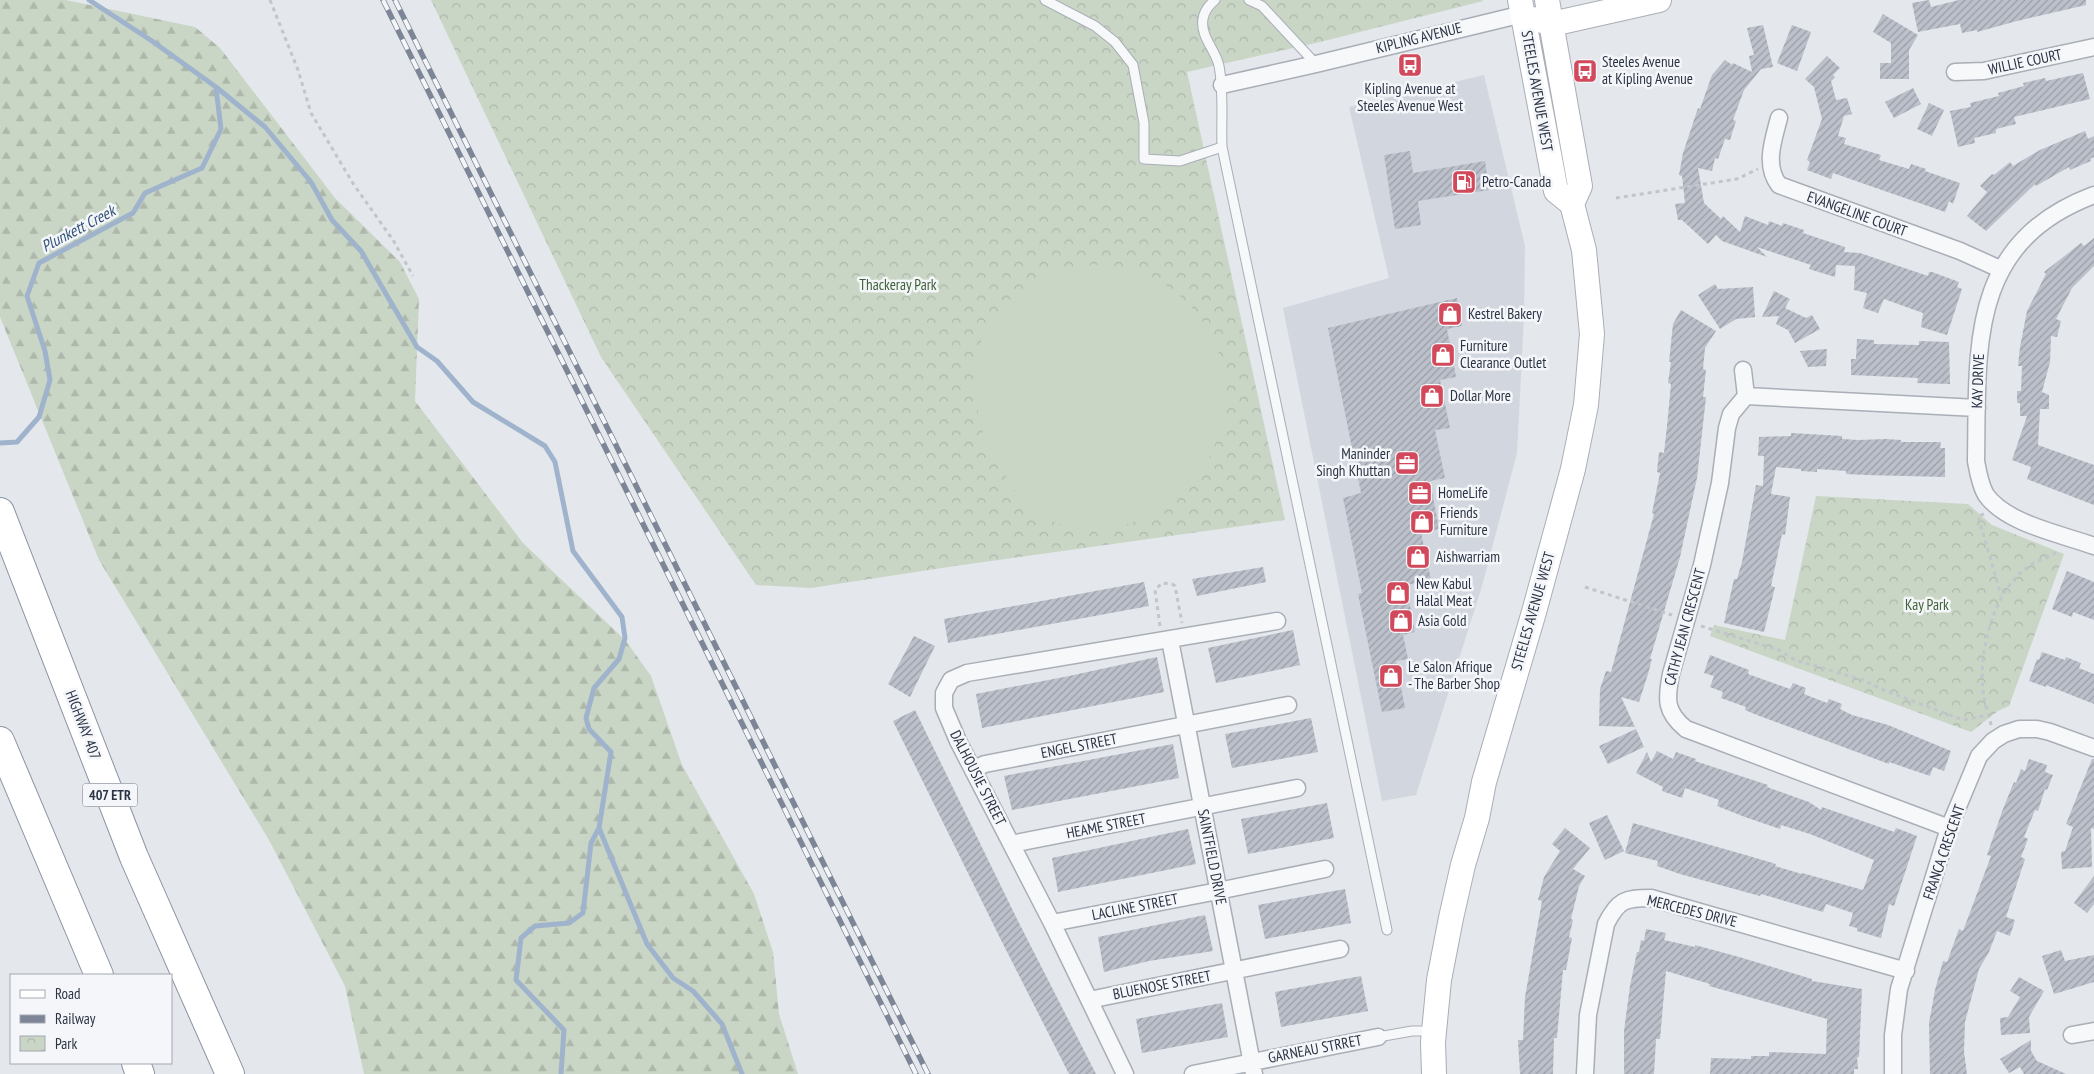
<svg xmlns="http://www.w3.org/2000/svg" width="2094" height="1074" font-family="'PT Sans Narrow',sans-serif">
  <defs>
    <pattern id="forest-firs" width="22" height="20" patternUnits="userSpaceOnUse" patternTransform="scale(1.25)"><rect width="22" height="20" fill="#c9d6c5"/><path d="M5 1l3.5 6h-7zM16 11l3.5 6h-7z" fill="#adb8ab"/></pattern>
    <pattern id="park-crowns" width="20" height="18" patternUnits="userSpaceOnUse" patternTransform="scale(1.25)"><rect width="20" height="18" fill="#c9d6c5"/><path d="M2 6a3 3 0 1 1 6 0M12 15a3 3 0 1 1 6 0" fill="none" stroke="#adb8ab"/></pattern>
    <pattern id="building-hatch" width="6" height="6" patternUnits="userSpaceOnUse" patternTransform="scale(1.25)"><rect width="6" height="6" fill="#bbc0ca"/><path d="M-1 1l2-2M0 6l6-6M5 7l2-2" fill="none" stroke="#989da6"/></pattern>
  </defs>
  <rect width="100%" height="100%" fill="#e4e7ec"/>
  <path fill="#d2d6de" d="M1484,75L1525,246L1524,316L1517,453L1482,586L1416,795L1382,801L1283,308L1389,278L1349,107Z"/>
  <path fill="url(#forest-firs)" d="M0,0H66L195,27L220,48L335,198L400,262L419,299L415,401L523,543L626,641L651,676L682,765L754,894L773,952L779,1014L798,1074H364L345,986L269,840L99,560L0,317Z"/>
  <path fill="url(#park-crowns)" d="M431,0H1482L1483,1L1320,42L1187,72L1285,520L955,566L811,588L756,585L601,357Z
    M1816,496L1968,504L1992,525L2064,554L2009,706L1998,711L1971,732L1710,636L1714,625L1785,640Z"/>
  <path fill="#c9d6c5" d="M1105,264C1118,267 1136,269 1148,275C1202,302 1233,355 1225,415C1224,424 1219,433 1216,442C1206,471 1183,491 1158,508C1117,537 1068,540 1028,505C1014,493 1005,474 996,458C991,449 984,439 982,429C979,417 972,383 974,372C980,321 1012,287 1060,270C1074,265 1091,266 1105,264Z"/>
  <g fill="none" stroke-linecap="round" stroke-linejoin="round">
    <path stroke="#9fb4cc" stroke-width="5" d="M89,0L152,41L216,87L265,127L311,182L332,220L361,251L417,347L437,361L473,402L545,446L555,462L573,551L622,617L625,638L619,659L594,688L586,718L589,729L611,752L599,828L647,944L673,978L693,991L722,1024L742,1074
      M0,443L17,442L39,417L50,380L45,351L27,296L39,263L133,213L145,193L202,168L221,129L216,88
      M561,1074L564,1030L516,980L521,938L535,926L569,923L583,913L591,843L599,828"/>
  </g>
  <path fill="url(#building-hatch)" d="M1929,0L1931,7L1959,0H2086V5L2017,21L1977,32V30L1962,33L1960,24L1918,32L1912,3Z
    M1883,14L1918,35L1909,50V79H1880V63H1891V43L1873,32Z
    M1763,25L1773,67L1761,69L1744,90L1733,120L1736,121L1730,140L1725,139L1718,159L1715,158L1712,171L1698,168L1704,203L1721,219L1723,216L1740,232L1745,216L1768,225L1769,221L1782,226L1783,223L1804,230L1803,233L1845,247L1844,252L1860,253L1928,276L1929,272H1932L1959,282L1957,287L1962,289L1947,335L1921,327L1923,313L1884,299L1878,313L1863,308L1867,293L1854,290L1855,266L1836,265L1835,277L1809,269L1811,265L1757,247L1767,257L1722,241L1716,235L1708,244L1682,220H1678L1675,204L1685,203L1682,176L1679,175L1683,153L1698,108L1700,109L1712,75L1725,60L1732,65L1733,63L1752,72L1749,56L1754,55L1747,28Z
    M1792,25L1811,32L1797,71L1777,63Z
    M1827,56L1840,68L1833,75L1835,77L1831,81L1836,100L1847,98L1852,114L1844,116L1838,136L1846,138L1844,144L1881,155L1879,160L1909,169L1911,164L1926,169L1925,171L1960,183L1953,204L1949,201L1945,212L1833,173L1831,179L1807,170L1810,162L1807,160L1822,119L1814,87L1805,79Z
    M2083,73L2090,99L2014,117L2016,124L1996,129V133L1974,138L1975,143L1958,147L1950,111L1971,107L1970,103L1999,96L1998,93L2024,86L2023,83L2045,78L2046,81Z
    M1913,88L1921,104L1894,118L1885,102Z
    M1929,103L1944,110L1932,136L1917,129Z
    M2085,131L2088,139L2094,136V157L2090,159L2091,161L2070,170L2069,167L2036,186L2035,184L1986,231L1967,216L1987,192L1980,186L1992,174L1994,175L2010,162L2013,166L2040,150Z
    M1410,151L1413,173L1485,161L1489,190L1418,201L1421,225L1395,229L1384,155Z
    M2094,238V266L2072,288L2056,319L2061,321L2057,337L2051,336L2050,362L2042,392L2049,395V409H2040L2038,445L2094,465V505L2027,479L2031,467L2012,460L2027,416H2020V403H2017V391H2021L2022,366H2018L2020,347L2027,311L2046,274L2044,272L2081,243L2084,246Z
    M1715,284L1718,289L1753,287L1755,317L1736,319L1720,329L1698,295Z
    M1774,291L1790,299L1785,308L1806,318L1812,315L1820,329L1795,343L1788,330L1776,324L1779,316L1762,317Z
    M1457,298L1462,326L1447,329L1456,377L1440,380L1450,428L1435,430L1445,478L1430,481L1439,529L1421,532L1431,580L1406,585L1415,632L1403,635L1408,659L1396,661L1405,708L1382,712L1358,594L1362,593L1343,498L1361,493L1328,328Z
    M1681,310L1716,331L1705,348L1703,369L1706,370L1703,397H1706L1697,478L1680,557L1650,659H1652L1648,674L1639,702L1621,697L1635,727L1599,726L1600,689L1606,671L1611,672L1654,514L1652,513L1660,473L1657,472L1659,452L1664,453L1667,426L1671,384L1668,383L1671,362H1669L1673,324Z
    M1857,339L1874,340V344L1919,345V341L1949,342L1950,384L1917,383L1918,378L1851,375V359H1856Z
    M1827,349L1826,366L1808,367L1800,351Z
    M1791,433L1842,436V439L1858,440L1886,439L1901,440V442H1941L1940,448H1945V477L1866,475L1846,474V471L1817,469V472L1801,471V469L1776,467L1771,494L1790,497L1785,535L1782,534L1771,586L1775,587L1764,632L1724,623L1734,579H1737L1742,562L1756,485L1763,486L1764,456H1758L1759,437L1791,436Z
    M1263,567L1266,582L1197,596L1192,579Z
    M2067,571L2094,582V620L2073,612L2072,617L2052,609Z
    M1144,582L1149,606L948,643L944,619Z
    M1293,630L1300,665L1216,683L1208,648Z
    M914,636L935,646L910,697L888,684Z
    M2042,652L2065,660L2066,657L2081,663L2079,668L2094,674V704L2046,685V687L2029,681L2037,659L2039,660Z
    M1710,655L1749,670L1748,674L1790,689L1793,683L1806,688L1804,694L1827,703L1829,699L1842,704L1840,709L1852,715L1888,725L1951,751L1944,771L1933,767L1930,776L1889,762V764L1757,715L1745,710L1746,707L1721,698L1723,692L1710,687L1714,676L1704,673Z
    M1157,657L1164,692L982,728L976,694L1069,676Z
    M915,710L1017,919L1096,1074H1069L1000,938L893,721Z
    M1311,718L1318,752L1232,768L1225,734Z
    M1636,729L1644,747L1608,764L1599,746Z
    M1173,744L1179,778L1012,810L1004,776Z
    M1657,751L1673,759L1676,752L1696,759L1695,761L1768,785L1767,787L1809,802L1821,810L1822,807L1894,832L1896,828L1917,836L1894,906L1889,904L1881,938L1857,931V928L1849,926L1853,913L1826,904L1823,912L1761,894L1760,896L1680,874L1657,866L1658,861L1625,853L1633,823L1749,856L1776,864L1775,866L1802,874V873L1863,890L1874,860L1810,834L1781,825L1780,829L1745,817L1717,806L1719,800L1685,788L1682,798L1662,791L1663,787L1636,773L1647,752L1651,762Z
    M2029,759L2047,765L2045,772L2053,775L2047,790L2045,789L2038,811L2035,810L2024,837L2028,839L2021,857L2025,859L2006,917L2015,920L2010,936L1997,931L1989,952L1979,969L1965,1022L1964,1052L1967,1074H1930L1929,1023L1935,990L1943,961L1947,962L1959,929L1963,931L1991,856L1987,855L2003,809L2014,782L2016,783L2021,769L2025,771Z
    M2092,759H2094V829L2091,828L2092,867L2062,869L2061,852L2065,851L2073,827L2066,824Z
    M1327,803L1334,838L1248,854L1241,819Z
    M1607,815L1624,851L1605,860L1589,823Z
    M1565,828L1590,848L1573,869L1585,876L1579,886L1571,919L1573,920L1569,937L1572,938L1566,970H1563L1557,1038H1554L1553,1074H1520L1518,1040H1523L1525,997L1542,901L1538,900L1544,877L1560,851L1552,844Z
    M1188,829L1196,864L1058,892L1052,858Z
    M2094,876V904L2087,913L2074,903Z
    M1345,889L1351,923L1265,939L1258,905Z
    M1205,915L1213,951L1149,961L1104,972L1098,937Z
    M1646,929L1666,933L1664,940L1695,947V945L1739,957L1812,979V981L1862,989L1859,1057H1857L1858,1069H1854V1074H1710L1711,1058L1751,1059V1056H1769V1052L1826,1054L1827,1019L1709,986L1710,984L1666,971L1660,1039H1656L1654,1074H1624V1031L1630,986L1637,952H1639L1641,940L1644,941Z
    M2061,950L2065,961L2094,955V982L2054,994L2042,956Z
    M1361,976L1368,1011L1281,1027L1275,992Z
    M2019,977L2044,991L2029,1017L2030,1033L2001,1035L2000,1018L2008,1017L2020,997L2010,991Z
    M1222,1003L1228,1037L1142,1053L1136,1019Z
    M2031,1040V1051L2037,1061L2066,1074H2024L2020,1067L2009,1073L2000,1059Z"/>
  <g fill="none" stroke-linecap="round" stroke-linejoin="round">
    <defs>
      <path id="service" d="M1045,0L1095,26L1115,42L1133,65L1144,123V159L1180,161L1222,147
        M1215,0C1209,5 1204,11 1203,19C1200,37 1216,50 1219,66C1224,92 1221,121 1222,147L1387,930
        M1249,0L1262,6L1316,64
        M1378,1037L1412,1031H1434"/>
      <path id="minor" d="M1955,72L1984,71L2094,47
        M1222,85L1316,64L1523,14
        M1779,118C1773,141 1764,165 1779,185L1960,251L2000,269
        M2094,195C1967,243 1978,347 1976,461C1978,472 1980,485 1986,495C2007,524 2061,534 2094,546
        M1743,370L1746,396L1731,414L1727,428L1720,483L1702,565L1671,674C1666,699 1665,712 1686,729L1949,828
        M1746,396L1977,408
        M1170,640L1254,1074
        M974,769L985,764L1288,705
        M1011,844L1297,788
        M1052,923L1218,891L1325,869
        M1089,1000L1340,949
        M2072,1035L2094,1031
        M1125,1074L1052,923L958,741L944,708V693L951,680L967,673L1277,621
        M1193,1074L1378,1037
        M1585,1074L1588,1015L1606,924C1618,900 1625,898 1651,898L1906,971
        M1893,1074V1035L1899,989L1949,828L1979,756L1993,741L2004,734L2019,729H2037L2050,732L2094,748"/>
      <path id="secondary" d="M1520,0L1556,191L1572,204
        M1537,19L1552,24L1659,0
        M1434,1074L1433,1042L1439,980L1451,918L1463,865L1477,818L1484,782L1534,612L1573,469L1586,405L1592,334L1584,250L1572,204L1580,186L1547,0"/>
      <path id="motorway" d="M0,512L134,857L230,1074
        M0,741L99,975
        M136,1063L140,1074"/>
    </defs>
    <use href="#service" stroke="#a9aeb7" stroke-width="11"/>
    <use href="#minor" stroke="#a9aeb7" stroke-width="19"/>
    <use href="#secondary" stroke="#a9aeb7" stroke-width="26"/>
    <use href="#motorway" stroke="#8b94a3" stroke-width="30"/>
    <path stroke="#c2c5cb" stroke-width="3" stroke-dasharray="4 4" stroke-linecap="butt" d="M270,0L298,70L311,113L354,185L393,240L413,276
      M1616,198L1737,179L1758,169
      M1984,514L1978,516L2001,595
      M1585,587L1672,615
      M1160,626L1155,590L1162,583L1172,584L1175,586L1182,623
      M1701,626L1779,650L1795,660L1863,680L1886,691L1963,720L1989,715
      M1991,725C1989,714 1984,703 1983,691C1978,652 1994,589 2029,566C2038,560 2050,556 2060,551"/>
    <use href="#service" stroke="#f7f8fa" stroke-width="9"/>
    <use href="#minor" stroke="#f7f8fa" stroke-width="16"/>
    <use href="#secondary" stroke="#fff" stroke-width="24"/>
    <use href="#motorway" stroke="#fff" stroke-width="28"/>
    <defs>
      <path id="rail" d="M383,0L916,1074
        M395,0L928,1074"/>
    </defs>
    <use href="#rail" stroke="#7d8696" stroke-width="5.5"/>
    <use href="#rail" stroke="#f4f6f9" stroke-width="4" stroke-dasharray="11" stroke-linecap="butt"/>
  </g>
  <defs>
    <symbol id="bus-square" viewBox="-11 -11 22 22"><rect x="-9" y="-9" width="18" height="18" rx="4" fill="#d1495b" stroke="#f4f6f9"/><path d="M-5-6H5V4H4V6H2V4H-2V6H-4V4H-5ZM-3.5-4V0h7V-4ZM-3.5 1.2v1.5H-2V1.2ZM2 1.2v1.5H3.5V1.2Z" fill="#fff"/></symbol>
    <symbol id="fuel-square" viewBox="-11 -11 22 22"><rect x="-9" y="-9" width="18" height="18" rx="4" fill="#d1495b" stroke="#f4f6f9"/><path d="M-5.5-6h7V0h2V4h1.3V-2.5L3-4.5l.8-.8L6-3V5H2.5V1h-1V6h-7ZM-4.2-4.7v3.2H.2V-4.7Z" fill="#fff"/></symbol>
    <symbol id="shop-square" viewBox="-11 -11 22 22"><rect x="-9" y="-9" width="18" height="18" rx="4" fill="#d1495b" stroke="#f4f6f9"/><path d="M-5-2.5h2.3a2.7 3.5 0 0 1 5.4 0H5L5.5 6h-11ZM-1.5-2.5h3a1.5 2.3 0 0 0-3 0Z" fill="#fff"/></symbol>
    <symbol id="office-square" viewBox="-11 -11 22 22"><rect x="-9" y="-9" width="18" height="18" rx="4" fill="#d1495b" stroke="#f4f6f9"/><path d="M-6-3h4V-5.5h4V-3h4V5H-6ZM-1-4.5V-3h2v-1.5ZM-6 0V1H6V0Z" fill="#fff"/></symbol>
  </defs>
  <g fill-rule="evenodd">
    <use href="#bus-square" x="1396" y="51" width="28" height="28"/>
    <use href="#bus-square" x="1571" y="57" width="28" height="28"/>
    <use href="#fuel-square" x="1450" y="168" width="28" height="28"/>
    <use href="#shop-square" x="1436" y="300" width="28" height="28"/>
    <use href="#shop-square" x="1429" y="341" width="28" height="28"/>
    <use href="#shop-square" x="1418" y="382" width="28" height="28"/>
    <use href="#office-square" x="1393" y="449" width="28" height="28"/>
    <use href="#office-square" x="1406" y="479" width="28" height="28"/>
    <use href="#shop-square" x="1408" y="508" width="28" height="28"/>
    <use href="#shop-square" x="1404" y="543" width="28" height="28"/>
    <use href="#shop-square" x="1384" y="579" width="28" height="28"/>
    <use href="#shop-square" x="1387" y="607" width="28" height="28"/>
    <use href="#shop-square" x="1377" y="662" width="28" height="28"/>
  </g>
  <g text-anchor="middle" stroke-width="5" stroke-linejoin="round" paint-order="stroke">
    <rect fill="#f4f6f9" stroke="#676e7b" stroke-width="1" x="82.5" y="783.5" width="55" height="23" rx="4"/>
    <g font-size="14" font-weight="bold" fill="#2b3445">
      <text x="110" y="800">407 ETR</text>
    </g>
    <g font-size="15" fill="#2b3445" stroke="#f4f6f9">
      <text transform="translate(1419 38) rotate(-14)" y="5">KIPLING AVENUE</text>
      <text transform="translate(2025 62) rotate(-12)" y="5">WILLIE COURT</text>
      <text transform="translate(1537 91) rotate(80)" y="5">STEELES AVENUE WEST</text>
      <text transform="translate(1857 214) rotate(20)" y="5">EVANGELINE COURT</text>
      <text transform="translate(1978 381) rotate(-88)" y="5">KAY DRIVE</text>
      <text transform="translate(1533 611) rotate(-74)" y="5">STEELES AVENUE WEST</text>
      <text transform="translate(1685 627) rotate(-75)" y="5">CATHY JEAN CRESCENT</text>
      <text transform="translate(83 725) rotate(69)" y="5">HIGHWAY 407</text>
      <text transform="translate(1079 746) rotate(-11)" y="5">ENGEL STREET</text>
      <text transform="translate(978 778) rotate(63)" y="5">DALHOUSIE STREET</text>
      <text transform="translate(1106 826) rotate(-11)" y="5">HEAME STREET</text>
      <text transform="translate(1944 852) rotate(-71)" y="5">FRANCA CRESCENT</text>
      <text transform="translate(1212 857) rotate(79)" y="5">SAINTFIELD DRIVE</text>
      <text transform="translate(1135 907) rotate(-11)" y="5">LACLINE STREET</text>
      <text transform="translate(1692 911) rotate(14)" y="5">MERCEDES DRIVE</text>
      <text transform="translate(1162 985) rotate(-11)" y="5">BLUENOSE STREET</text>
      <text transform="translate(1315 1049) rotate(-11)" y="5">GARNEAU STRRET</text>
    </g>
    <g font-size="15" fill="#2b3445" stroke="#f4f6f9" text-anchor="start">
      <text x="1602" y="67">Steeles Avenue<tspan x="1602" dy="17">at Kipling Avenue</tspan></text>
      <text x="1410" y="94" text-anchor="middle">Kipling Avenue at<tspan x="1410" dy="17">Steeles Avenue West</tspan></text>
      <text x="1482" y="187">Petro-Canada</text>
      <text x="1468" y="319">Kestrel Bakery</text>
      <text x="1460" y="351">Furniture<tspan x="1460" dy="17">Clearance Outlet</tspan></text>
      <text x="1450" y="401">Dollar More</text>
      <text x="1390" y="459" text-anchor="end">Maninder<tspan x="1390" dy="17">Singh Khuttan</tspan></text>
      <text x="1438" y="498">HomeLife</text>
      <text x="1440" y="518">Friends<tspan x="1440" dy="17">Furniture</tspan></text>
      <text x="1436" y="562">Aishwarriam</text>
      <text x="1416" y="589">New Kabul<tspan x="1416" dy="17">Halal Meat</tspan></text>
      <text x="1418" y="626">Asia Gold</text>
      <text x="1408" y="672">Le Salon Afrique<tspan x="1408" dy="17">- The Barber Shop</tspan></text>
    </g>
    <g font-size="15" fill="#3f6138" stroke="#f4f6f9">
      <text x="898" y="290">Thackeray Park</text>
      <text x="1927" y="610">Kay Park</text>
    </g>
    <g font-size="16" font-style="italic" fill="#34527a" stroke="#f4f6f9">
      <text transform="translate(78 228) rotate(-28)" y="6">Plunkett Creek</text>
    </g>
  </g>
  <rect x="10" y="974" width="162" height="90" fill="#f4f6f9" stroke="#a4a8b1"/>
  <rect x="20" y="990" width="25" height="8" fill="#ffffff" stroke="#a4a8b1"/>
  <text x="55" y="999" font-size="15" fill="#2b3445">Road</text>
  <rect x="20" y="1015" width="25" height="8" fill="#7d8696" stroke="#a4a8b1"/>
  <text x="55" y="1024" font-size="15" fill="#2b3445">Railway</text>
  <rect x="20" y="1036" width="25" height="15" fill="url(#park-crowns)" stroke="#a4a8b1"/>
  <text x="55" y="1049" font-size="15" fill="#2b3445">Park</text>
</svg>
